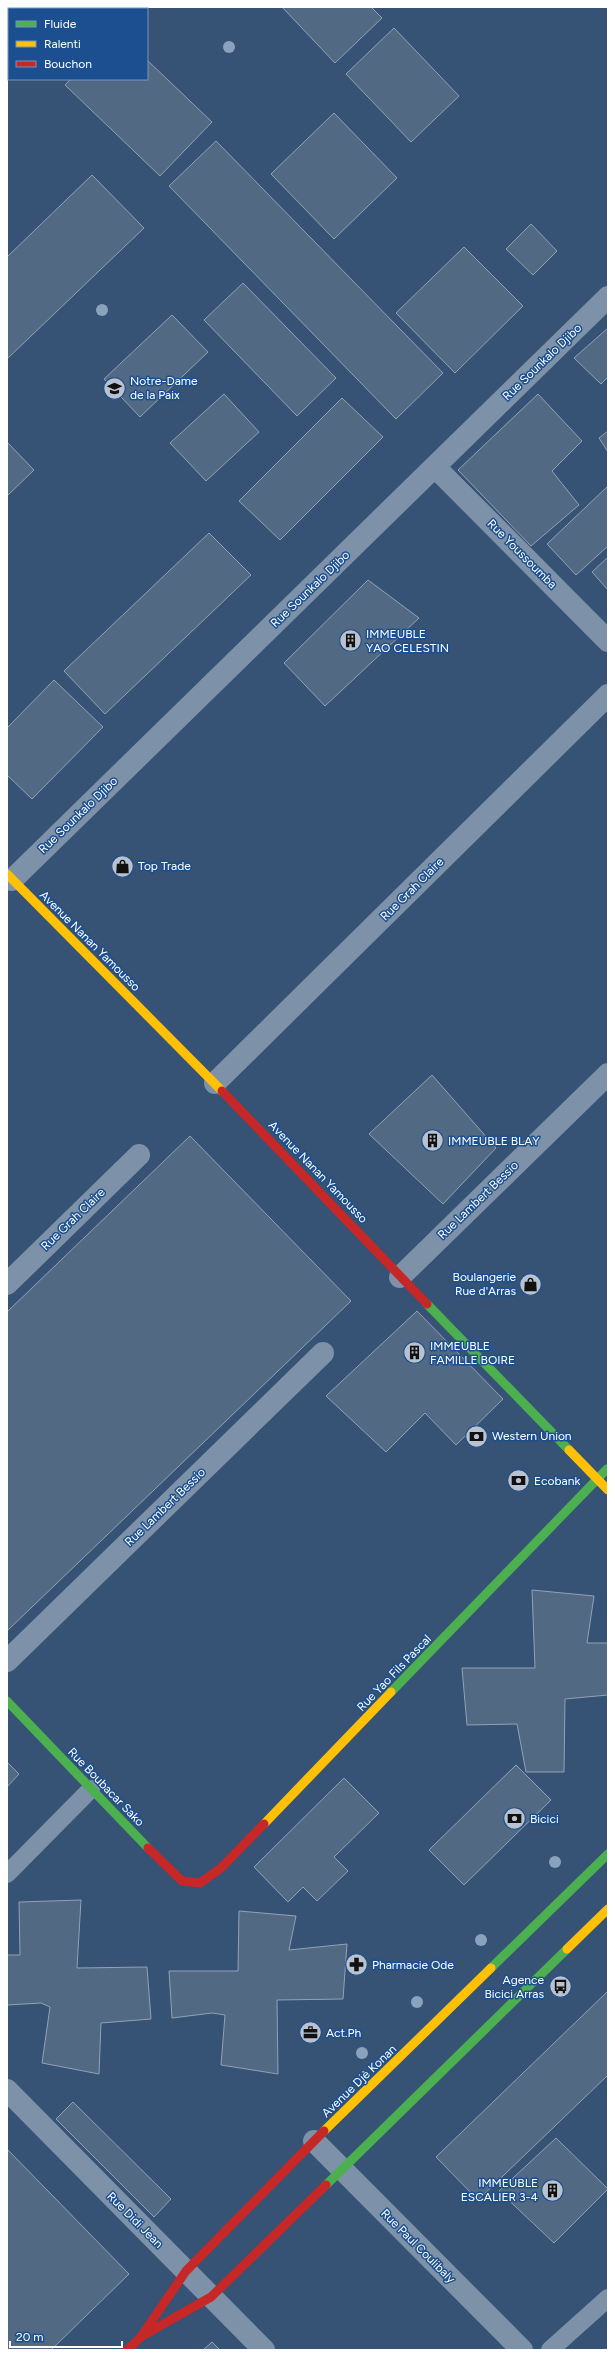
<svg xmlns="http://www.w3.org/2000/svg" width="615" height="2357" font-family="Figtree,sans-serif">
  <rect width="100%" height="100%" fill="#365274"/>
  <path fill="#526984" stroke="#92a2b6" d="M282,7H371L382,18L335,63Z
    M394,28L459,96L411,142L346,74Z
    M147,60L212,122L160,176L65,85L71,79H147Z
    M334,113L397,178L334,239L271,174Z
    M216,141L443,373L396,419L169,186Z
    M92,175L144,228L7,359V257Z
    M531,224L557,251L533,275L506,249Z
    M464,247L523,306L455,373L396,313Z
    M243,283L336,378L297,416L204,320Z
    M172,315L208,352L140,417L104,379Z
    M608,328V377L601,384L574,358Z
    M224,394L259,432L206,481L170,443Z
    M538,394L582,441L552,471L579,505L531,546L458,470Z
    M342,398L383,437L280,540L239,501Z
    M608,431V452L599,438Z
    M7,442L34,470L7,496Z
    M608,486V546L576,575L547,544Z
    M209,533L251,575L105,714L64,671Z
    M608,557V590L592,572Z
    M368,580L419,618L325,706L284,663Z
    M54,680L103,727L32,799L7,775V728Z
    M432,1075L496,1148L443,1204L369,1134Z
    M190,1136L351,1301L7,1631V1312Z
    M417,1311L503,1399L456,1445L425,1413L386,1452L326,1396Z
    M532,1590L594,1596L587,1643H608V1695L565,1699L564,1772H526L517,1724L467,1725L462,1668H535Z
    M7,1762L19,1774L7,1787Z
    M516,1765L551,1800L464,1885L429,1850Z
    M344,1778L379,1813L334,1857L348,1871L317,1901L303,1887L288,1902L254,1867Z
    M81,1900L77,1968L147,1967L151,2019L101,2023L99,2074L42,2063L50,2007L41,2003L7,2005V1955H20L19,1902Z
    M239,1911L296,1916L289,1950L347,1944L343,1999L277,2000L278,2074L221,2065L225,2015L212,2013L172,2018L169,1971H238Z
    M608,1991V2075L478,2200L436,2157Z
    M73,2102L171,2199L154,2217L56,2119Z
    M556,2138L608,2189L554,2243L499,2191Z
    M7,2149L129,2274L51,2350H7Z
    M212,2342L220,2350H203Z"/>
  <g fill="none" stroke-linecap="round" stroke-linejoin="round">
    <path stroke="#7d92a8" stroke-width="18" d="M7,1874L91,1789
      M550,2350L608,2298"/>
    <path stroke="#7d92a8" stroke-width="22" d="M435,467L608,641
      M12,880L608,297
      M215,1083L608,695
      M400,1277L608,1074
      M7,1284L139,1155
      M7,1661L323,1353
      M7,2090L264,2350
      M314,2141L522,2350"/>
    <path stroke="#4caf50" stroke-width="9" d="M427,1304L569,1450
      M391,1692L607,1469
      M7,1701L148,1848
      M491,1968L608,1854
      M326,2185L567,1949"/>
    <path stroke="#ffc107" stroke-width="9" d="M7,71L9,69
      M7,874L222,1091
      M569,1450L608,1490
      M264,1824L391,1692
      M567,1949L608,1909
      M324,2131L491,1968"/>
    <path stroke="#c62828" stroke-width="9" d="M71,9L73,7
      M222,1091L427,1304
      M148,1848L182,1881L200,1883L221,1868L264,1824
      M144,2335L211,2297L326,2185
      M127,2350L140,2338L186,2271L324,2131"/>
  </g>
  <g fill="#8aa2be">
    <circle cx="229" cy="47" r="6"/>
    <circle cx="102" cy="310" r="6"/>
    <circle cx="555" cy="1862" r="6"/>
    <circle cx="481" cy="1940" r="6"/>
    <circle cx="417" cy="2002" r="6"/>
    <circle cx="362" cy="2053" r="6"/>
  </g>
  <defs>
    <symbol id="school-disc" viewBox="-11 -11 22 22"><circle r="9.5" fill="#b9c2ce" stroke="#1b4f8f"/><path d="M0-5L7-2L0 1L-7-2ZM-4 1L0 2.5L4 1V4Q0 6-4 4Z" fill="#111"/></symbol>
    <symbol id="building-disc" viewBox="-11 -11 22 22"><circle r="9.5" fill="#b9c2ce" stroke="#1b4f8f"/><path d="M-4-6H4V6H1V3H-1V6H-4ZM-2.5-4.3h1.7v1.8h-1.7ZM.8-4.3h1.7v1.8H.8ZM-2.5-1h1.7V.8h-1.7ZM.8-1h1.7V.8H.8Z" fill="#111"/></symbol>
    <symbol id="shop-disc" viewBox="-11 -11 22 22"><circle r="9.5" fill="#b9c2ce" stroke="#1b4f8f"/><path d="M-5-2.5h2.3a2.7 3.5 0 0 1 5.4 0H5L5.5 6h-11ZM-1.5-2.5h3a1.5 2.3 0 0 0-3 0Z" fill="#111"/></symbol>
    <symbol id="bank-disc" viewBox="-11 -11 22 22"><circle r="9.5" fill="#b9c2ce" stroke="#1b4f8f"/><path d="M-6-4H6V4H-6ZM0-2.3a2.3 2.3 0 1 0 0 4.6a2.3 2.3 0 1 0 0-4.6Z" fill="#111"/></symbol>
    <symbol id="pharmacy-disc" viewBox="-11 -11 22 22"><circle r="9.5" fill="#b9c2ce" stroke="#1b4f8f"/><path d="M-2-6h4v4h4v4h-4v4h-4v-4h-4v-4h4Z" fill="#111"/></symbol>
    <symbol id="bus-disc" viewBox="-11 -11 22 22"><circle r="9.5" fill="#b9c2ce" stroke="#1b4f8f"/><path d="M-5-6H5V4H4V6H2V4H-2V6H-4V4H-5ZM-3.5-4V0h7V-4ZM-3.5 1.2v1.5H-2V1.2ZM2 1.2v1.5H3.5V1.2Z" fill="#111"/></symbol>
    <symbol id="office-disc" viewBox="-11 -11 22 22"><circle r="9.5" fill="#b9c2ce" stroke="#1b4f8f"/><path d="M-6-3h4V-5.5h4V-3h4V5H-6ZM-1-4.5V-3h2v-1.5ZM-6 0V1H6V0Z" fill="#111"/></symbol>
  </defs>
  <g fill-rule="evenodd">
    <use href="#school-disc" x="102" y="376" width="25" height="25"/>
    <use href="#building-disc" x="338" y="628" width="25" height="25"/>
    <use href="#shop-disc" x="110" y="854" width="25" height="25"/>
    <use href="#building-disc" x="420" y="1128" width="25" height="25"/>
    <use href="#shop-disc" x="518" y="1272" width="25" height="25"/>
    <use href="#building-disc" x="402" y="1340" width="25" height="25"/>
    <use href="#bank-disc" x="464" y="1424" width="25" height="25"/>
    <use href="#bank-disc" x="506" y="1468" width="25" height="25"/>
    <use href="#bank-disc" x="502" y="1806" width="25" height="25"/>
    <use href="#pharmacy-disc" x="344" y="1952" width="25" height="25"/>
    <use href="#bus-disc" x="548" y="1974" width="25" height="25"/>
    <use href="#office-disc" x="298" y="2020" width="25" height="25"/>
    <use href="#building-disc" x="540" y="2178" width="25" height="25"/>
  </g>
  <g text-anchor="middle" stroke-width="3" stroke-linejoin="round" paint-order="stroke">
    <g font-size="12" fill="#fff" stroke="#1b4f8f">
      <text transform="translate(542 362) rotate(-44)" y="4">Rue Sounkalo Djibo</text>
      <text transform="translate(522 554) rotate(45)" y="4">Rue Youssoumba</text>
      <text transform="translate(310 589) rotate(-44)" y="4">Rue Sounkalo Djibo</text>
      <text transform="translate(78 815) rotate(-44)" y="4">Rue Sounkalo Djibo</text>
      <text transform="translate(412 889) rotate(-45)" y="4">Rue Grah Claire</text>
      <text transform="translate(90 941) rotate(45)" y="4">Avenue Nanan Yamousso</text>
      <text transform="translate(318 1172) rotate(46)" y="4">Avenue Nanan Yamousso</text>
      <text transform="translate(478 1200) rotate(-44)" y="4">Rue Lambert Bessio</text>
      <text transform="translate(73 1219) rotate(-44)" y="4">Rue Grah Claire</text>
      <text transform="translate(165 1507) rotate(-44)" y="4">Rue Lambert Bessio</text>
      <text transform="translate(394 1673) rotate(-46)" y="4">Rue Yao Fils Pascal</text>
      <text transform="translate(106 1787) rotate(46)" y="4">Rue Boubacar Sako</text>
      <text transform="translate(359 2081) rotate(-44)" y="4">Avenue Djè Konan</text>
      <text transform="translate(135 2220) rotate(45)" y="4">Rue Didi Jean</text>
      <text transform="translate(418 2246) rotate(45)" y="4">Rue Paul Coulibaly</text>
    </g>
    <g font-size="12" fill="#fff" stroke="#1b4f8f" text-anchor="start">
      <text x="130" y="385">Notre-Dame<tspan x="130" dy="14">de la Paix</tspan></text>
      <text x="366" y="638">IMMEUBLE<tspan x="366" dy="14">YAO CELESTIN</tspan></text>
      <text x="138" y="870">Top Trade</text>
      <text x="448" y="1145">IMMEUBLE BLAY</text>
      <text x="516" y="1281" text-anchor="end">Boulangerie<tspan x="516" dy="14">Rue d'Arras</tspan></text>
      <text x="430" y="1350">IMMEUBLE<tspan x="430" dy="14">FAMILLE BOIRE</tspan></text>
      <text x="492" y="1440">Western Union</text>
      <text x="534" y="1485">Ecobank</text>
      <text x="530" y="1823">Bicici</text>
      <text x="372" y="1969">Pharmacie Ode</text>
      <text x="544" y="1984" text-anchor="end">Agence<tspan x="544" dy="14">Bicici Arras</tspan></text>
      <text x="326" y="2037">Act.Ph</text>
      <text x="538" y="2187" text-anchor="end">IMMEUBLE<tspan x="538" dy="14">ESCALIER 3-4</tspan></text>
    </g>
  </g>
  <rect width="615" height="2357" fill="none" stroke="#ffffff" stroke-width="16"/>
  <rect x="8" y="8" width="140" height="72" fill="#1b4f8f" stroke="#7695bc"/>
  <rect x="16" y="21" width="20" height="6" fill="#4caf50" stroke="#7695bc"/>
  <text x="44" y="28" font-size="12" fill="#ffffff">Fluide</text>
  <rect x="16" y="41" width="20" height="6" fill="#ffc107" stroke="#7695bc"/>
  <text x="44" y="48" font-size="12" fill="#ffffff">Ralenti</text>
  <rect x="16" y="61" width="20" height="6" fill="#c62828" stroke="#7695bc"/>
  <text x="44" y="68" font-size="12" fill="#ffffff">Bouchon</text>
  <path d="M10 2341v6h112v-6" fill="none" stroke="#ffffff" stroke-width="2"/>
  <text x="16" y="2341" font-size="12" fill="#ffffff" stroke="#1b4f8f" stroke-width="3" paint-order="stroke">20 m</text>
</svg>
